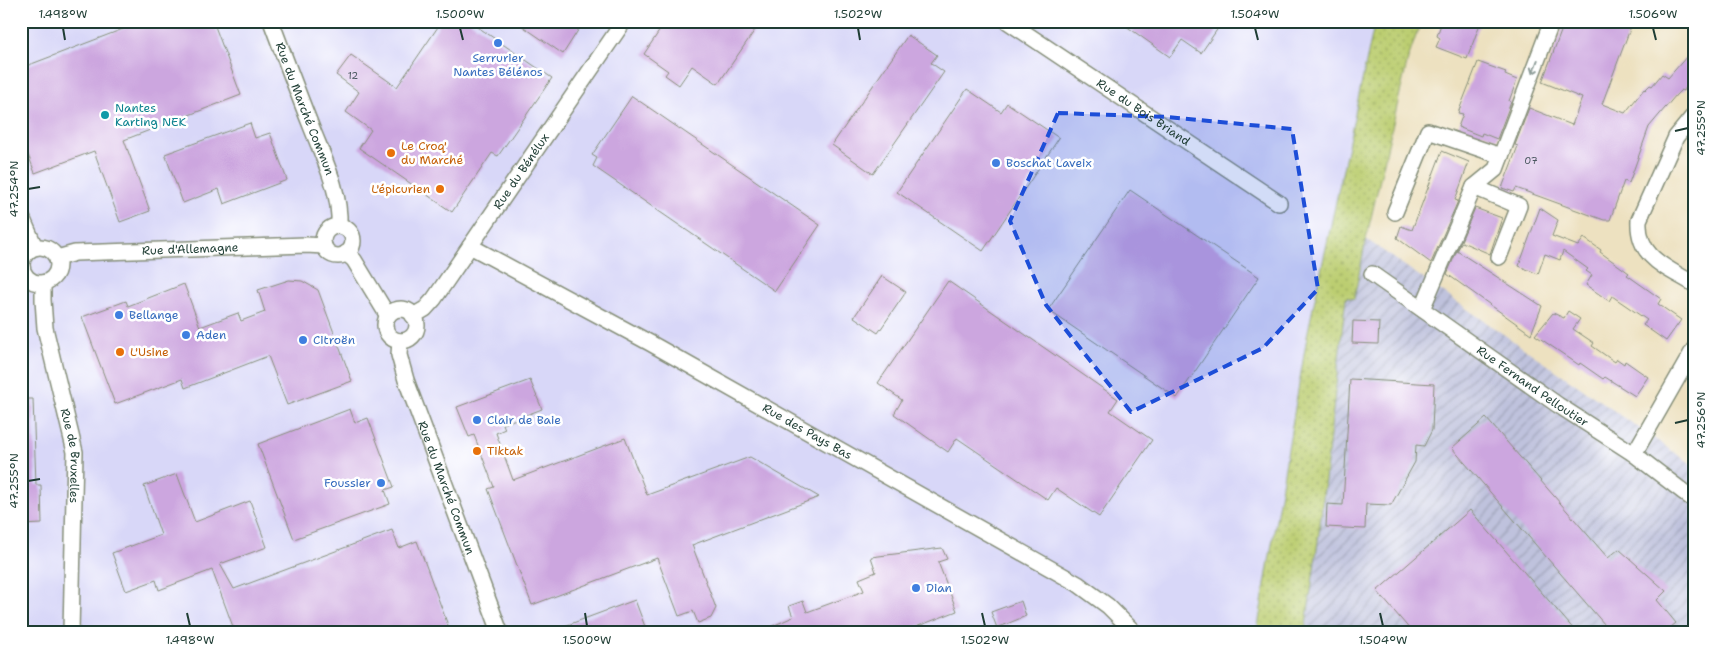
<svg xmlns="http://www.w3.org/2000/svg" width="1715" height="653" font-family="'Shantell Sans',sans-serif">
  <defs>
    <pattern id="industrial-furrows" width="10" height="10" patternUnits="userSpaceOnUse" patternTransform="scale(1.25)"><rect width="10" height="10" fill="#bfc2dd"/><path d="M-1 1l2-2M0 10L10 0M9 11l2-2" fill="none" stroke="#9b9fb4"/></pattern>
    <pattern id="grass-dots" width="8" height="8" patternUnits="userSpaceOnUse" patternTransform="scale(1.25)"><rect width="8" height="8" fill="#bcce71"/><path d="M2 2h.1M6 6h.1" fill="none" stroke="#98a85e" stroke-width="1.8" stroke-linecap="round"/></pattern>
  </defs>
  <rect width="100%" height="100%" fill="#fff"/>
  <filter id="ink" filterUnits="userSpaceOnUse"><feTurbulence type="fractalNoise" baseFrequency=".02" numOctaves="2"/><feDisplacementMap in="SourceGraphic" scale="10" xChannelSelector="R" yChannelSelector="G"/><feConvolveMatrix kernelMatrix="1 2 1 2 8 2 1 2 1" color-interpolation-filters="sRGB"/></filter>
  <filter id="wash" filterUnits="userSpaceOnUse"><feTurbulence type="fractalNoise" baseFrequency=".0096" numOctaves="4" result="noise"/><feDisplacementMap in="SourceGraphic" scale="20" xChannelSelector="R" yChannelSelector="G"/><feGaussianBlur stdDeviation="1.12" result="paint"/><feColorMatrix in="noise" values="0 0 0 0 0 0 0 0 0 0 0 0 0 0 0 0 0 1.4 0 .05"/><feComposite in="paint" operator="in"/></filter>
  <g filter="url(#wash)">
    <rect width="100%" height="100%" fill="#ede1c0"/>
    <path fill="#d8d7f8" d="M21,21H1375L1308,331L1257,632H21Z"/>
    <path fill="url(#industrial-furrows)" d="M1366,239L1694,466V632H1305L1318,541L1346,296L1354,299Z"/>
    <path fill="url(#grass-dots)" stroke="#6e8652" d="M1375,21H1421L1408,59L1366,239L1354,299L1346,297L1318,541L1305,632H1257L1308,331Z"/>
    <g id="blocks">
      <path fill="#cca6df" d="M144,21H213L241,95L124,140L150,211L120,222L94,151L35,173L21,136V68Z
        M442,21H469L552,78L498,156L492,153L452,212L359,148L371,130L346,112L359,92L336,75L351,55L397,87Z
        M515,21H584L563,54Z
        M666,21H761L718,84L692,66L679,85L665,75L668,71L644,54Z
        M1119,21H1223L1201,53L1182,40L1170,57Z
        M1442,21H1481L1467,59L1436,47L1440,38L1437,36Z
        M1565,21H1633L1602,104L1625,113L1644,89L1645,90L1650,85L1652,86L1662,74L1668,78L1694,48V78L1683,91L1681,90L1676,95L1649,127L1629,183L1624,181L1610,220H1604L1516,188L1514,192L1502,188L1518,146L1515,145L1529,108L1572,125L1582,98L1542,82Z
        M908,35L937,55L931,63L944,72L873,174L832,145Z
        M1478,62L1506,72L1505,75L1517,80L1509,101L1511,102L1497,139L1482,133L1481,136L1458,127L1463,114L1458,113Z
        M967,89L1001,112L1007,103L1059,138L983,251L897,192Z
        M632,96L820,225L775,291L593,166L597,158L592,155Z
        M250,123L255,138L270,133L287,180L224,204L219,189L183,203L165,154Z
        M1442,151L1469,162L1455,200L1458,201L1431,263L1397,238L1401,226L1412,230Z
        M1130,190L1259,277L1177,398L1048,310Z
        M1475,208L1502,218L1490,254L1462,242L1457,251L1542,306L1531,334L1447,274Z
        M1540,208L1558,220L1552,236L1578,246L1584,238L1601,250L1600,252L1629,273L1627,275L1661,299L1658,304L1681,320L1666,341L1643,325L1647,320L1612,296L1609,301L1586,285L1592,275L1586,271L1588,269L1563,251L1560,260L1545,254L1538,274L1519,266Z
        M882,276L906,292L878,333L854,317Z
        M289,280L302,281L318,290L352,381L287,405L268,356L185,388L182,379L115,404L82,317L126,301L128,306L184,284L200,327L238,313L241,321L265,312L258,290Z
        M948,281L1118,399L1110,411L1152,440L1099,517L1056,488L1048,500L957,438L948,452L894,414L902,400L878,383Z
        M1568,311L1580,319L1573,329L1594,343L1592,346L1615,362L1617,359L1624,364L1625,361L1648,377L1635,396L1605,377L1603,379L1580,363L1579,365L1535,335L1553,313L1564,318Z
        M1353,321L1379,322L1378,344L1352,343Z
        M1350,379L1434,384L1432,430L1424,446L1416,445L1415,462L1391,505L1366,504L1365,529L1326,527L1327,504L1343,505Z
        M530,380L542,409L503,424L505,429L496,433L513,480L625,438L647,495L750,457L819,497L692,545L716,608L711,618L698,623L693,611L679,616L657,558L532,605L488,489L494,487L474,435L469,437L457,407Z
        M21,399H33L36,485H41L42,524L21,525Z
        M350,409L355,423L368,418L394,487L385,490L390,504L294,539L258,444Z
        M1486,418L1608,558L1619,549L1666,591L1657,600L1676,623L1665,632H1611L1452,448Z
        M177,474L195,522L250,501L267,547L220,564L234,589L392,530L399,548L417,541L449,628L438,632H235L212,570L159,590L156,580L126,591L112,553L161,535L144,486Z
        M1470,510L1504,549L1576,632H1412L1377,591Z
        M942,548L947,559L938,562L957,611L903,632H759L793,617L789,606L803,601L807,612L864,591L859,579L876,572L871,557Z
        M635,600L647,632H554V630Z
        M1021,601L1026,616L997,628L991,612Z"/>
    </g>
  </g>
  <g filter="url(#ink)">
    <use href="#blocks" fill-opacity="0" stroke="#868f7a" stroke-width="1"/>
    <g fill="none" stroke-linecap="round" stroke-linejoin="round">
      <defs>
        <g id="minor">
          <path id="s1" d="M271,21C284,56 297,91 311,126C323,157 341,192 339,226"/>
          <path id="s2" d="M1007,21L1279,203"/>
          <path d="M1694,115L1676,137L1639,220C1637,258 1666,267 1694,284"/>
          <path d="M1474,187L1519,206L1499,257"/>
          <path d="M1395,212L1428,131L1501,156"/>
          <path d="M21,215L35,247"/>
          <circle cx="338" cy="241" r="15"/>
          <path id="s3" d="M470,246L650,343L1078,584L1108,606L1134,632"/>
          <circle cx="40" cy="265" r="18"/>
          <path d="M346,253L354,260L388,316"/>
          <path id="s4" d="M57,258L75,253L306,245L324,246"/>
          <path id="s5" d="M1372,274L1558,405L1634,454L1694,500"/>
          <path id="s6" d="M43,283V300L45,328L75,452L71,632"/>
          <path d="M1422,309L1474,187L1496,169L1552,21"/>
          <circle cx="401" cy="325" r="16"/>
          <path id="s7" d="M413,316L425,309L434,299L624,21"/>
          <path id="s8" d="M400,341L399,355L406,380L500,632"/>
          <path d="M1634,454L1694,349"/>
        </g>
      </defs>
      <use href="#minor" stroke="#868f7a" stroke-width="18"/>
      <use href="#minor" stroke="#fff" stroke-width="15"/>
    </g>
    <defs><path id="oneway-shaft" d="M-6 0H5M1.5-3L5.5 0L1.5 3" fill="none" stroke-width="1.6" stroke-linecap="round" stroke-linejoin="round" transform="scale(1.25)"/></defs>
    <use stroke="#8f9e9a" href="#oneway-shaft" transform="translate(1535 67) rotate(111)"/>
  </g>
  <path fill="#1d4ed8" fill-opacity="0.2" stroke="#1d4ed8" stroke-width="4" stroke-dasharray="10 6" stroke-linejoin="round" d="M1058,113L1168,117L1292,129L1318,289L1263,348L1131,412L1046,305L1010,221Z"/>
  <path fill="none" stroke="#1f3d34" stroke-width="2" d="M63,28L65,40M460,28L463,40M858,28L860,40M1255,28L1258,40M1653,28L1656,40M1675,131L1688,128M28,189L40,187M1675,423L1688,420M28,481L40,479M187,613L190,626M585,613L587,626M982,613L985,626M1380,613L1383,626"/>
  <g fill="#3f7fe0" stroke="#fff" stroke-width="2">
    <circle cx="498" cy="43" r="5"/>
    <circle cx="996" cy="163" r="5"/>
    <circle cx="119" cy="315" r="5"/>
    <circle cx="186" cy="335" r="5"/>
    <circle cx="303" cy="340" r="5"/>
    <circle cx="477" cy="420" r="5"/>
    <circle cx="381" cy="483" r="5"/>
    <circle cx="916" cy="588" r="5"/>
  </g>
  <circle fill="#0f9aa8" stroke="#fff" stroke-width="2" cx="105" cy="115" r="5"/>
  <g fill="#e8710a" stroke="#fff" stroke-width="2">
    <circle cx="391" cy="153" r="5"/>
    <circle cx="440" cy="189" r="5"/>
    <circle cx="120" cy="352" r="5"/>
    <circle cx="477" cy="451" r="5"/>
  </g>
  <g text-anchor="middle" stroke-width="5" stroke-linejoin="round" paint-order="stroke">
    <g font-size="10" fill="#4a575f">
      <text x="353" y="79">12</text>
      <text x="1531" y="164">07</text>
    </g>
    <g font-size="12" fill="#366cbe" stroke="#fff" text-anchor="start">
      <text x="498" y="62" text-anchor="middle">Serrurier<tspan x="498" dy="14">Nantes Bélénos</tspan></text>
      <text x="1006" y="167">Boschat Laveix</text>
      <text x="129" y="319">Bellange</text>
      <text x="196" y="339">Aden</text>
      <text x="313" y="344">Citroën</text>
      <text x="487" y="424">Clair de Baie</text>
      <text x="371" y="487" text-anchor="end">Foussier</text>
      <text x="926" y="592">Dian</text>
    </g>
    <g font-size="12" fill="#0d838f" stroke="#fff" text-anchor="start">
      <text x="115" y="112">Nantes<tspan x="115" dy="14">Karting NEK</tspan></text>
    </g>
    <g font-size="12" fill="#1f3d34" stroke="#fff">
      <text dy="4" stroke="none"><textPath href="#s1" startOffset="94">Rue du Marché Commun</textPath></text>
      <text dy="4" stroke="none"><textPath href="#s2" startOffset="164">Rue du Bois Briand</textPath></text>
      <text dy="4" stroke="none"><textPath href="#s7" startOffset="182">Rue du Bénélux</textPath></text>
      <text dy="4" stroke="none"><textPath href="#s4" startOffset="134">Rue d'Allemagne</textPath></text>
      <text dy="4" stroke="none"><textPath href="#s5" startOffset="196">Rue Fernand Pelloutier</textPath></text>
      <text dy="4" stroke="none"><textPath href="#s3" startOffset="385">Rue des Pays Bas</textPath></text>
      <text dy="4" stroke="none"><textPath href="#s6" startOffset="176">Rue de Bruxelles</textPath></text>
      <text dy="4" stroke="none"><textPath href="#s8" startOffset="155">Rue du Marché Commun</textPath></text>
    </g>
    <g font-size="12" fill="#c56008" stroke="#fff" text-anchor="start">
      <text x="401" y="150">Le Croq'<tspan x="401" dy="14">du Marché</tspan></text>
      <text x="430" y="193" text-anchor="end">L'épicurien</text>
      <text x="130" y="356">L'Usine</text>
      <text x="487" y="455">Tiktak</text>
    </g>
  </g>
  <rect width="1715" height="653" fill="none" stroke="#fff" stroke-width="55"/>
  <rect x="28" y="28" width="1660" height="598" fill="none" stroke="#1f3d34" stroke-width="2"/>
  <g font-size="12" text-anchor="middle" fill="#1f3d34">
    <text x="63" y="18">1.498°W</text>
    <text x="460" y="18">1.500°W</text>
    <text x="858" y="18">1.502°W</text>
    <text x="1255" y="18">1.504°W</text>
    <text x="1653" y="18">1.506°W</text>
    <text transform="translate(1701 128) rotate(-90)" y="4">47.255°N</text>
    <text transform="translate(14 189) rotate(-90)" y="4">47.254°N</text>
    <text transform="translate(1701 420) rotate(-90)" y="4">47.256°N</text>
    <text transform="translate(14 481) rotate(-90)" y="4">47.255°N</text>
    <text x="190" y="644">1.498°W</text>
    <text x="587" y="644">1.500°W</text>
    <text x="985" y="644">1.502°W</text>
    <text x="1383" y="644">1.504°W</text>
  </g>
</svg>
